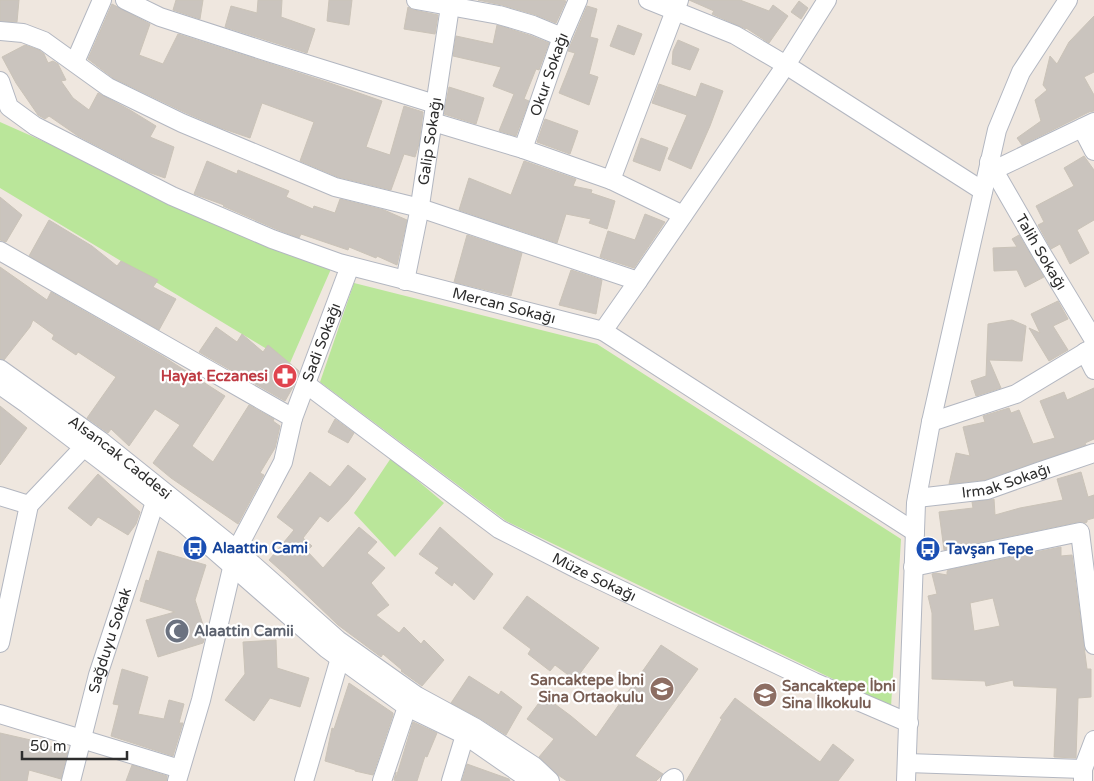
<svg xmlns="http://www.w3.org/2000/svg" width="1094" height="781" font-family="'Varela Round',sans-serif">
  <rect width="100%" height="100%" fill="#efe7df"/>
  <path fill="#bae69a" d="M0,122L331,269L290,363L0,188Z
    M354,283L597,344L901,539L891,707L506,521L320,382Z
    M391,458L444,503L395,557L354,513Z"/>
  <path fill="#cac4be" stroke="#cac3b8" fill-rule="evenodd" d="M0,0H19L17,22L0,21Z
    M176,0H203L200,19L173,10Z
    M258,0H282L281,17L315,29L307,53L225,27L231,6L257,13Z
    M329,0H352L349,25L327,21Z
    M478,0H562L566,1L556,23L536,15L502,5Z
    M689,0H740L769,11L773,5L788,16L769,43L746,28V29L712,14L714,11Z
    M799,1L808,8L801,19L791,12Z
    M112,4L150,24L139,55L163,64L178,34L327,82L382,101L366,147L390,155L404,106L423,112L419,144L415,157L404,154L391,190L338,177L300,161L314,122L262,103L250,138L221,128L186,113L113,78L88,59Z
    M587,6L597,9L590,37L598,39L589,74L598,77L589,105L559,93L575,53L568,51Z
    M408,7L414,10L438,15L435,34L404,29Z
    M1094,16V72L1084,77L1094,95V111L1089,112L1022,145L1017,138L1041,121L1035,100L1047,90L1043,85L1050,56L1057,64L1069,42Z
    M497,25L529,35L549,43L539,70L536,69L524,99L529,101L516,136L499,131L514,94L493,86L501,67L453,56L456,36L493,44Z
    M618,25L642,34L634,55L610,46Z
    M678,40L699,49L690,70L672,64L673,51Z
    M25,45L39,50L44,54L48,63L53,61L58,64L66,80L61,81L73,98L89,110L98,93L130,110L156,126L150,137L174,147L165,178L148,172L78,136L49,116L45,119L38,115L16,83L2,57Z
    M701,83L723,91L710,126L691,169L668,159L687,115L652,103L659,84L696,97Z
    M449,87L484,98L476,124L444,114Z
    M545,119L578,131L570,154L537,142Z
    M641,138L668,148L660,171L633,161Z
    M1084,156L1094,170V220L1077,230L1089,253L1070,264L1060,244L1051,249L1038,225L1044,222L1036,206L1074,186L1064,168Z
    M207,161L237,174L238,170L289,191L286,197L313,209L314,206L335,213L340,199L384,210L407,220L397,265L377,256L376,258L349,247L348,250L301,234L299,238L276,229L223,206L224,205L194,194Z
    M524,161L576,179L573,186L592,190L591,193L615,201L607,229L589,223L591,219L566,214L557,243L459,210L469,178L511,195Z
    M0,197L22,215L6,242L0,240Z
    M645,214L665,222L634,268L600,257L608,231L635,240Z
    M49,220L92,246L117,266L121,261L158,280L153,287L176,299L159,330L29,256Z
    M467,235L522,253L511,296L454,282Z
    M1019,235L1044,277L1025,287L1017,270L994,271L993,248L1017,247L1012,239Z
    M0,267L47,300L51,292L164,357L225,396L192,446L213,462L249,405L274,419L273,421L280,426L275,448L260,473L264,475L238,524L171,478L153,463L180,425L155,409L129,446L111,429L108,433L87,418L116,377L78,352L76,355L52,339L54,335L33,320L30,327L4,360L0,359Z
    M571,270L602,280L596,314L559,305Z
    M1058,301L1068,319L1053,326L1068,350L1049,361L1029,328L1040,333L1031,314Z
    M1012,320L1026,326L1022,361L989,360L1001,388L976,396L971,381L986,376L988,324Z
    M216,327L237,342L242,334L263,352L268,345L299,371L293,387L285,401L199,352Z
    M1094,388V439L1085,443L1086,445L985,480L949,484L956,453L970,456L963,427L985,422L983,416L1009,408L1011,413L1019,410L1033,444L1055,438L1040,401L1064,392L1067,400Z
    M0,406L27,428L0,465Z
    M335,419L354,433L348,443L328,432Z
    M348,465L366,479L347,502L328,522L320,516L303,538L312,546L307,551L323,568L359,527L377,542L367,553L385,568L371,583L389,605L376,615L399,633L404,627L421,644L424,640L444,660L422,686L401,671L402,670L383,654L381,657L338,625L287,576L269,560L294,530L277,517L310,472L330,487Z
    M1081,472L1088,497L1094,495V518L1087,520V522L1085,523L1078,522L944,550L939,512L973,508L972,502L994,499L995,515L1020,508L1063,500L1057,479Z
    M98,474L140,512L136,524L128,535L98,517L91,526L68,508Z
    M440,527L493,574L474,600L454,582L452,586L435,573L439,568L419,554Z
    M1061,547V556L1072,555L1087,669H1091V697L1078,698L1076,758L1054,757L1057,688L1014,686L1013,680L986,686L985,681L932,679V613L928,596L937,594L932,574L936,573L947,575V572L948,570ZM993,598L1000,626L974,631L970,603Z
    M158,551L206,565L195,600L206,634L203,643L158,657L146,620L175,612L140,601L146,580L149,581Z
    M527,596L599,648L575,680L555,665L550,671L528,654L531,649L503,628Z
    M276,640L277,668L309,678L300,707L270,698L254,721L225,700L245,674L243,642Z
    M661,645L698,669L635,756L663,774L656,781H567L558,775L539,757L554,739L527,719L544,696L571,716L596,737Z
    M122,669L148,677L138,714L164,719L169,700L184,704L179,723H183L173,756L111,736L119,705L113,704Z
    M469,676L499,695L501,691L522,707L506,735L481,719L451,703Z
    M349,683L393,713V715L373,775L355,771V770L325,761L332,728L334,729Z
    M735,698L820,762L833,744L854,760L838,781H686L722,719L720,718Z
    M413,722L437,733L427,757L425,756L417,781H396L394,780L396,772V778Z
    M0,733L35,741V742L68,751L61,779L29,770L27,781H0Z
    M467,764L509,779L510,781H462Z
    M132,765L167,776V781H126Z"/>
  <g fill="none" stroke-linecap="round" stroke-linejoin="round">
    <defs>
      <g id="minor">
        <path d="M125,0L160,17L271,53L435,104"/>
        <path d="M416,0L499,15L533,25L562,37"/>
        <path d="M648,0L735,35L786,65L983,191"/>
        <path d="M0,31L23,33L44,41L108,87L182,123L335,187L420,208L638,281L786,65L827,0"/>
        <path d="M75,62L102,0"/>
        <path id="s1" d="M0,81L9,107L35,126L172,196L272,239L339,263L603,331"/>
        <path d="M433,122L523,149L611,180L679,0"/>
        <path d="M1082,128L1094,151"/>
        <path id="s2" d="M523,149L562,37L578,0"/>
        <path id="s3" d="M989,162L1042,254L1094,340"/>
        <path d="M994,170L1094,122"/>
        <path d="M611,180L683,215"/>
        <path d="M0,251L293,418L283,462L236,551L201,700L177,781"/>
        <path id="s4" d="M405,281L419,212L451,0"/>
        <path d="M638,281L603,331L915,532"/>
        <path d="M1085,352L1094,370"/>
        <path id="s5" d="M0,369L101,441L232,546L338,640L417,696L476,728L534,766L550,781"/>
        <path id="s6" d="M306,384L499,529L581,571L814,682L909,723"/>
        <path d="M0,385L27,404L183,523L327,649L407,707L465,735L531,781"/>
        <path id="s7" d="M293,418L350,266"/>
        <path d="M931,422L1016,394L1094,347"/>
        <path d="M0,496L29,505"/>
        <path id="s8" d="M917,498L987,490L1038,472L1094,453"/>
        <path d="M913,567L1080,532L1094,645"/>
        <path d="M0,643L29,505L84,447"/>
        <path d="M0,714L180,769"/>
        <path d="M907,763L1083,769V781"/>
        <path d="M1083,769L1094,740"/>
        <path id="s9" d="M71,781L98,675L155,502"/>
        <path d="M304,781L340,658"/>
        <path d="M382,781L407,707L412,697"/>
        <path d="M451,781L465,735"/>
        <path d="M670,781L674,778"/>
        <path d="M906,781L916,503L931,422L997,130L1021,72L1068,0"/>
      </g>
    </defs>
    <use href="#minor" stroke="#b3b7c1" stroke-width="20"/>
    <use href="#minor" stroke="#fff" stroke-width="18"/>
  </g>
  <defs>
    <symbol id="pharmacy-disc" viewBox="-11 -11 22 22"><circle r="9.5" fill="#e0444e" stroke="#fff"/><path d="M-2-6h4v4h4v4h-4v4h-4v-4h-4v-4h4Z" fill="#fff"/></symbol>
    <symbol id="bus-disc" viewBox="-11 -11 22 22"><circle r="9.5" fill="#1a4fb4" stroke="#fff"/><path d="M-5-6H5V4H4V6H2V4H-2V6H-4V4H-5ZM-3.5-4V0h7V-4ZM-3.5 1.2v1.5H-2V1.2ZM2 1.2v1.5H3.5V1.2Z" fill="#fff"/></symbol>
    <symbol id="mosque-disc" viewBox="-11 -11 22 22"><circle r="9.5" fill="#6b7280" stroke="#fff"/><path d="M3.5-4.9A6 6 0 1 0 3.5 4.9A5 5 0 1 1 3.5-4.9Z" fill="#fff"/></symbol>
    <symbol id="school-disc" viewBox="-11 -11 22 22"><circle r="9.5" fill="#8d6e63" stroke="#fff"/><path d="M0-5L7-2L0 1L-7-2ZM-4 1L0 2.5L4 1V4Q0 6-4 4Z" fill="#fff"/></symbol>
  </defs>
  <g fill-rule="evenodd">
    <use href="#pharmacy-disc" x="271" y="362" width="28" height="28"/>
    <use href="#bus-disc" x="181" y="534" width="28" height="28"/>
    <use href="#bus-disc" x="914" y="535" width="28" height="28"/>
    <use href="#mosque-disc" x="163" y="617" width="28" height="28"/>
    <use href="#school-disc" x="648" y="675" width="28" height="28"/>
    <use href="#school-disc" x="751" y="681" width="28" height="28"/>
  </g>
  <g text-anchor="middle" stroke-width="4.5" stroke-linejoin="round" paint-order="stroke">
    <g font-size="15" fill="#2d2d2d" stroke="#fff">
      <text dy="5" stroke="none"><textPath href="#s2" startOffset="79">Okur Sokağı</textPath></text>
      <text dy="5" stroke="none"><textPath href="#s4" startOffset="142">Galip Sokağı</textPath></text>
      <text dy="5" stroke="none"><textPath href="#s3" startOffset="104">Talih Sokağı</textPath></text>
      <text dy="5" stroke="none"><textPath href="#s1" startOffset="564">Mercan Sokağı</textPath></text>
      <text dy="5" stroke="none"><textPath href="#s7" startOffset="81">Sadi Sokağı</textPath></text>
      <text dy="5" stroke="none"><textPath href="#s5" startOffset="149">Alsancak Caddesi</textPath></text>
      <text dy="5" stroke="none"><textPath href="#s8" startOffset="91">Irmak Sokağı</textPath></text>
      <text dy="5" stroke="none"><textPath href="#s6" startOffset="348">Müze Sokağı</textPath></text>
      <text dy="5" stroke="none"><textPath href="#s9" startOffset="146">Sağduyu Sokak</textPath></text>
    </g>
    <g font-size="15" font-weight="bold" fill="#be3a42" stroke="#fff" text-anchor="end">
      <text x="268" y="381">Hayat Eczanesi</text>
    </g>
    <g font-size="15" font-weight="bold" fill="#164399" stroke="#fff" text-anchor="start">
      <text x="212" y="553">Alaattin Cami</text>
      <text x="946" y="554">Tavşan Tepe</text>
    </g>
    <g font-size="15" font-weight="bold" fill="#5b616d" stroke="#fff" text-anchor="start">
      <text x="194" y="636">Alaattin Camii</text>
    </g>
    <g font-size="15" font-weight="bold" fill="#785e54" stroke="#fff" text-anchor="end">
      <text x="644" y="685">Sancaktepe İbni<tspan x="644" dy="17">Sina Ortaokulu</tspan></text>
      <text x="782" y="691" text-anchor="start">Sancaktepe İbni<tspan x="782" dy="17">Sina İlkokulu</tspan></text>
    </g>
  </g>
  <path d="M22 751v8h105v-8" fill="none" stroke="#2d2d2d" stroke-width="2.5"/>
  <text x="30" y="751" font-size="15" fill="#2d2d2d" stroke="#ffffff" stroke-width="4" paint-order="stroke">50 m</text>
</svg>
